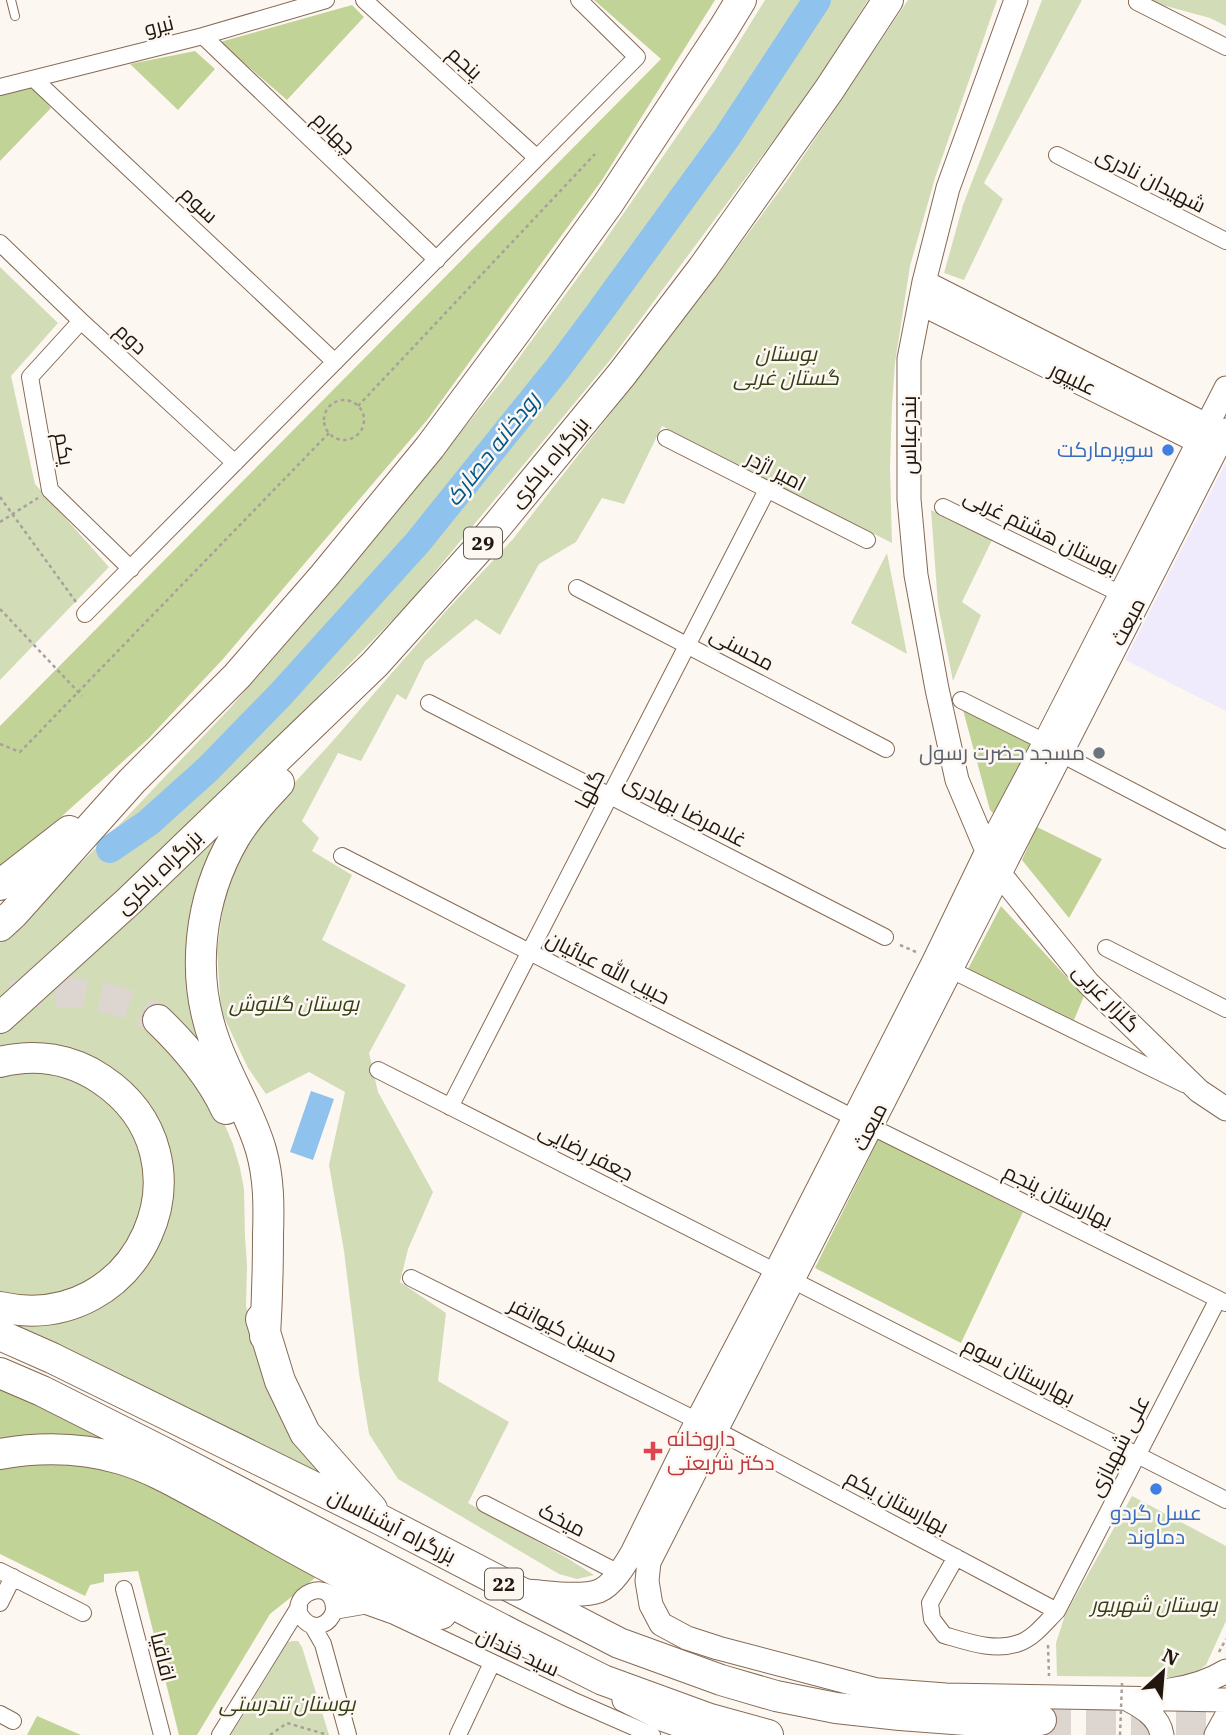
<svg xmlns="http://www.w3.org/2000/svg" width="1226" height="1735" font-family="'IBM Plex Serif',Cairo,serif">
  <rect width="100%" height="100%" fill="#fdf7f2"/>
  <path fill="#efebfd" d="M1225,464L1226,465V711L1125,660Z"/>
  <path fill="#d2ddb7" d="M765,0H868L814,86L611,359L410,602L222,795L0,1002V943L121,823L230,708L340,582L502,381L601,246L715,81Z
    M908,0H997L935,178L910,266L895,363L892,406L890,467L892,543L662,426L624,504L602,498L576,542L539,564L500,635L476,619L425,661L406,700L397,694L361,761L338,753L302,821L319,838L312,851L352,875L322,940L406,985L369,1053L378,1092L433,1192L408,1249L400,1282L446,1313L438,1381L509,1422L468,1503L567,1558L594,1575L577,1579L559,1574L398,1479L369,1434L359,1373L344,1251L329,1165L345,1092L309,1072L266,1094L248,1068L221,1011L217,950L226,887L254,827L330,744L446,611L513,539L705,292L786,182Z
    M1042,0H1082L984,183L1003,199L964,280L944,273L963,205Z
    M1144,0H1226V26L1210,18Z
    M0,267L58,323L11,376L35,484L109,567L0,680Z
    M931,510L993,538L962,602L981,615L953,681L938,605Z
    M887,553L907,654L851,623Z
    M253,802L200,901L239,1108L256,1187L241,1123L169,1045L221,1116L233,1144L240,1168L244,1189L245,1237L247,1265L246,1306L259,1358L325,1475L0,1319L45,1317L158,1225L128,1093L0,1055V1034Z
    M0,1067L74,1070L142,1133L144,1229L77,1297L0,1296Z
    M1132,1496L1226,1546V1621L1206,1665L1192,1675L1171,1677L1057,1676L1056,1643L1065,1615Z
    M293,1641H298L302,1647L329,1735H231L288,1642Z"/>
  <path fill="#c2d398" d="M594,0H715L602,180L428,419L223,659L148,739L33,842L0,869V726L661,59Z
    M352,5L364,17L287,100L220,42Z
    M195,51L215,69L178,110L130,64Z
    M29,84L51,108L0,161V92Z
    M963,710L1031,742L996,816L990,810Z
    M1037,827L1102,859L1069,918L1022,860Z
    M1001,906L1084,996L1074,1020L968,969Z
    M879,1138L1023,1212L961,1343L815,1268Z
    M0,1384L161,1463L0,1449Z
    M0,1462H109L325,1570L270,1614L197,1735H179L138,1571L104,1574V1582L90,1585L85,1596L0,1554Z
    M37,1716L81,1735H27Z"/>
  <path fill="#8fc2ec" d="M311,1091L334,1099L313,1160L290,1152Z"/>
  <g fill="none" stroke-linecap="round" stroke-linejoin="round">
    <path stroke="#8fc2ec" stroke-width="28" d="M110,849L148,823L208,769L281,694L418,542L558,368L599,313L727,137L817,0"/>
    <path stroke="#dcd5d0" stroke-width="30" stroke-dasharray="30 15" stroke-linecap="butt" d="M11,996C62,987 113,992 158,1020
      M1041,1720L1226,1721"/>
    <defs>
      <path id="lane" d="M11,0L15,16"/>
      <path id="street" d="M364,0L537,158
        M1137,2L1226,47
        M203,36L437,260
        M34,79L335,362
        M0,87L203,36L326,0
        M1057,155L1226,241
        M0,243L81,321L235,463
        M81,321L30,377L50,490L131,569
        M666,438L867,540
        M943,507L1121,594
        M577,588L886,749
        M85,614L637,57L579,0
        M961,700L1045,742L1061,754L1226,840
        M429,703L885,937
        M342,856L854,1118L1226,1303
        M1106,948L1226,1009
        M943,966L1184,1084
        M378,1070L1226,1500
        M450,1107L767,490
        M411,1278L716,1430L1057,1611
        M485,1504L619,1573
        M956,1557L930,1603L932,1619L944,1635C968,1642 995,1652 1019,1643C1034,1638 1046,1622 1057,1611L1218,1299
        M0,1571L83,1613
        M124,1589L162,1735
        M324,1591L394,1616L572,1700L652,1735
        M0,1603L13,1577
        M334,1611C335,1572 281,1596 304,1620C315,1632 330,1624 334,1611L363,1606
        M312,1625L323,1644L348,1735
        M0,1714L13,1721
        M220,1735L299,1607
        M458,1735L492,1663"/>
      <path id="secondary" d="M1016,0L948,188L924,282L909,359V499L916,575L937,689L957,780L987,851L999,873L1088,983L1199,1091L1226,1109
        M924,282L1220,432
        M920,303L1211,448
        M526,1591C546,1592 580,1598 599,1591C613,1585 625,1565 632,1553L697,1421L776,1271L934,961L987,851L1045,742L1226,388
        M866,1689L946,1695L1226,1700
        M1170,1690C1191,1687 1208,1682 1226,1671
        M881,1691L718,1648L687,1638L661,1624L651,1605L647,1581L649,1562L1226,430
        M1127,1699C1142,1707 1159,1716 1162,1735
        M624,1700L664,1720L707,1735
        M1216,1735L1226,1717"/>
      <path id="highway" d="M0,885L69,831
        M0,926L13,914L132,781L237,676L324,576L430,447L517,330L608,204L724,28L741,0
        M0,1018L130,900L375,664L478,549L622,374L703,268L829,90L888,0
        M158,1020C186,1047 210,1075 226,1109
        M0,1062C36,1053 71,1059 101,1079C220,1158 139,1338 0,1307
        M261,1319L280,1381L305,1433L372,1509
        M0,1335L52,1358L381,1520L619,1643L721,1680L776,1696L836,1708L900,1715L966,1720H1041
        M265,1336C267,1303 268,1269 268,1235C269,1206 269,1178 261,1150C250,1112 228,1079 215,1042C190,975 199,898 235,837C247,817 263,800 279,783
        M0,1373L42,1391L161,1451L513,1635L603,1680L710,1719L768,1735
        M0,1454C40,1447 83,1448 121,1459C155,1469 187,1489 217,1505C290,1545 361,1591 441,1614"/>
    </defs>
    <use href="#lane" stroke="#846a55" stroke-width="10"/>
    <use href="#street" stroke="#846a55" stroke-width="18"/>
    <use href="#secondary" stroke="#846a55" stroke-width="25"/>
    <use href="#highway" stroke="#846a55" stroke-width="32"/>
    <path stroke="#a8a09a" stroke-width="2.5" stroke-dasharray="3.5 3.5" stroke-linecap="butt" d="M324 420a20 20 0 1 1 40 0a20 20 0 1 1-40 0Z
      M358,406L595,154
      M0,497L76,602
      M0,522L38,498
      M0,609L82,696
      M0,744L20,752L329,433
      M900,945L916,952
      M1048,1645L1049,1676
      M1219,1652L1226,1639
      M270,1735L287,1723L328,1735"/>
    <use href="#lane" stroke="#fff" stroke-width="8"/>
    <use href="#street" stroke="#fff" stroke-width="16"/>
    <use href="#secondary" stroke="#fff" stroke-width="23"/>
    <use href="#highway" stroke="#fff" stroke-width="30"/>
    <path stroke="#a8a09a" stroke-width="2.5" stroke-dasharray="3.5 3.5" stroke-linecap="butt" d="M1120,1735L1122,1683"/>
  </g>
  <g fill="#3f7fe0" stroke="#fdf7f2" stroke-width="2.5">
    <circle cx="1168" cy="450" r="7"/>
    <circle cx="1156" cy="1489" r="7"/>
  </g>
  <circle fill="#6b7280" stroke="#fdf7f2" stroke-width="2.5" cx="1099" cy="753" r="7"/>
  <path fill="#e0444e" stroke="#fdf7f2" stroke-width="2.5" d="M649.5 1440.5h7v7h7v7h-7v7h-7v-7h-7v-7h7z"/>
  <g text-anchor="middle" stroke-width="5" stroke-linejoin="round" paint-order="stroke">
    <g fill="#fdf7f2" stroke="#635a52" stroke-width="2">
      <rect x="464" y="527.5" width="38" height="31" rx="5"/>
      <rect x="485" y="1568.5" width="38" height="31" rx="5"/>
    </g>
    <g font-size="19" font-weight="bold" fill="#21170e">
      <text x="483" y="550">29</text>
      <text x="504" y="1591">22</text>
    </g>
    <g font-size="21" fill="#21170e" stroke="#fdf7f2">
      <text transform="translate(159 26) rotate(-14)" y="7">نیرو</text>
      <text transform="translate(465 63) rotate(42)" y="7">پنجم</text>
      <text transform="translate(334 133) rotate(44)" y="7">چهارم</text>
      <text transform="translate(1151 180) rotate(27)" y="7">شهیدان نادری</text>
      <text transform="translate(199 205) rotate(43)" y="7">سوم</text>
      <text transform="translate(131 339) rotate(43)" y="7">دوم</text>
      <text transform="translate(1073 379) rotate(26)" y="7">علیپور</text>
      <text transform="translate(909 435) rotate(-90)" y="7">بندرعباس</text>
      <text transform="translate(64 449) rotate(80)" y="7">یکم</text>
      <text transform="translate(549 462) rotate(-50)" y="7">بزرگراه باکری</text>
      <text transform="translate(776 471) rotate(27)" y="7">امیر اژدر</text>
      <text transform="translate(1041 532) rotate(26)" y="7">بوستان هشتم غربی</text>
      <text transform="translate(1128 622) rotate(-63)" y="7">مبعث</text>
      <text transform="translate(742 649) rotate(28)" y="7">محسنی</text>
      <text transform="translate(590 789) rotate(-63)" y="7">گلها</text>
      <text transform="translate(685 811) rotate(27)" y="7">غلامرضا بهادری</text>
      <text transform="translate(159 872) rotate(-44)" y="7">بزرگراه باکری</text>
      <text transform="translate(608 968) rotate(27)" y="7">حبیب الله عبائیان</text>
      <text transform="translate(1106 998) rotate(46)" y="7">گلزار غربی</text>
      <text transform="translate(870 1127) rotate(-63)" y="7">مبعث</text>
      <text transform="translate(586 1152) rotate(27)" y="7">جعفر رضایی</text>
      <text transform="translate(1058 1196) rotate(26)" y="7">بهارستان پنجم</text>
      <text transform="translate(563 1330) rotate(27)" y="7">حسین کیوانفر</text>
      <text transform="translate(1019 1371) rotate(27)" y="7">بهارستان سوم</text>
      <text transform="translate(1119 1446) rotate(-63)" y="7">علی شهبازی</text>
      <text transform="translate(897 1502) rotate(28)" y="7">بهارستان یکم</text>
      <text transform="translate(562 1520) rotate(27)" y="7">میخک</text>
      <text transform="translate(392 1526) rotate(27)" y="7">بزرگراه آبشناسان</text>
      <text transform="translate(518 1652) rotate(25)" y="7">سید خندان</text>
      <text transform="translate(163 1657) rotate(76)" y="7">اقاقیا</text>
    </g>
    <g font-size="21" font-style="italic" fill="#364014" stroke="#fdf7f2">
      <text x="786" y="361">بوستان<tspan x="786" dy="24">گستان غربی</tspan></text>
      <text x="294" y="1011">بوستان گلنوش</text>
      <text x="1154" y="1612">بوستان شهریور</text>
      <text x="287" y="1711">بوستان تندرستی</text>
    </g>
    <g font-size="21" fill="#366cbe" stroke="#fdf7f2" text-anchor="end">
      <text x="1154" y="457">سوپرمارکت</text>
      <text x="1156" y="1520" text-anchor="middle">عسل گردو<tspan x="1156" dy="24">دماوند</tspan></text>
    </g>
    <g font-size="21" fill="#5b616d" stroke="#fdf7f2" text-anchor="end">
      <text x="1085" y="760">مسجد حضرت رسول</text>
    </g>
    <g font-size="21" fill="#be3a42" stroke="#fdf7f2" text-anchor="start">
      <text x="667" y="1446">داروخانه<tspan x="667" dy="24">دکتر شریعتی</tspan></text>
    </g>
    <g font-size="23" font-style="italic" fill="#00588b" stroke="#fdf7f2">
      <text transform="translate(492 449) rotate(-52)" y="8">رودخانه حصارک</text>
    </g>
  </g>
  <g transform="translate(1163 1672) rotate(26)" stroke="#fdf7f2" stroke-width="5" paint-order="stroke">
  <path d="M0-5L12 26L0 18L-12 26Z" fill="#21170e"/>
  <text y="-10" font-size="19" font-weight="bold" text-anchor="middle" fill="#21170e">N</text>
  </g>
</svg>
